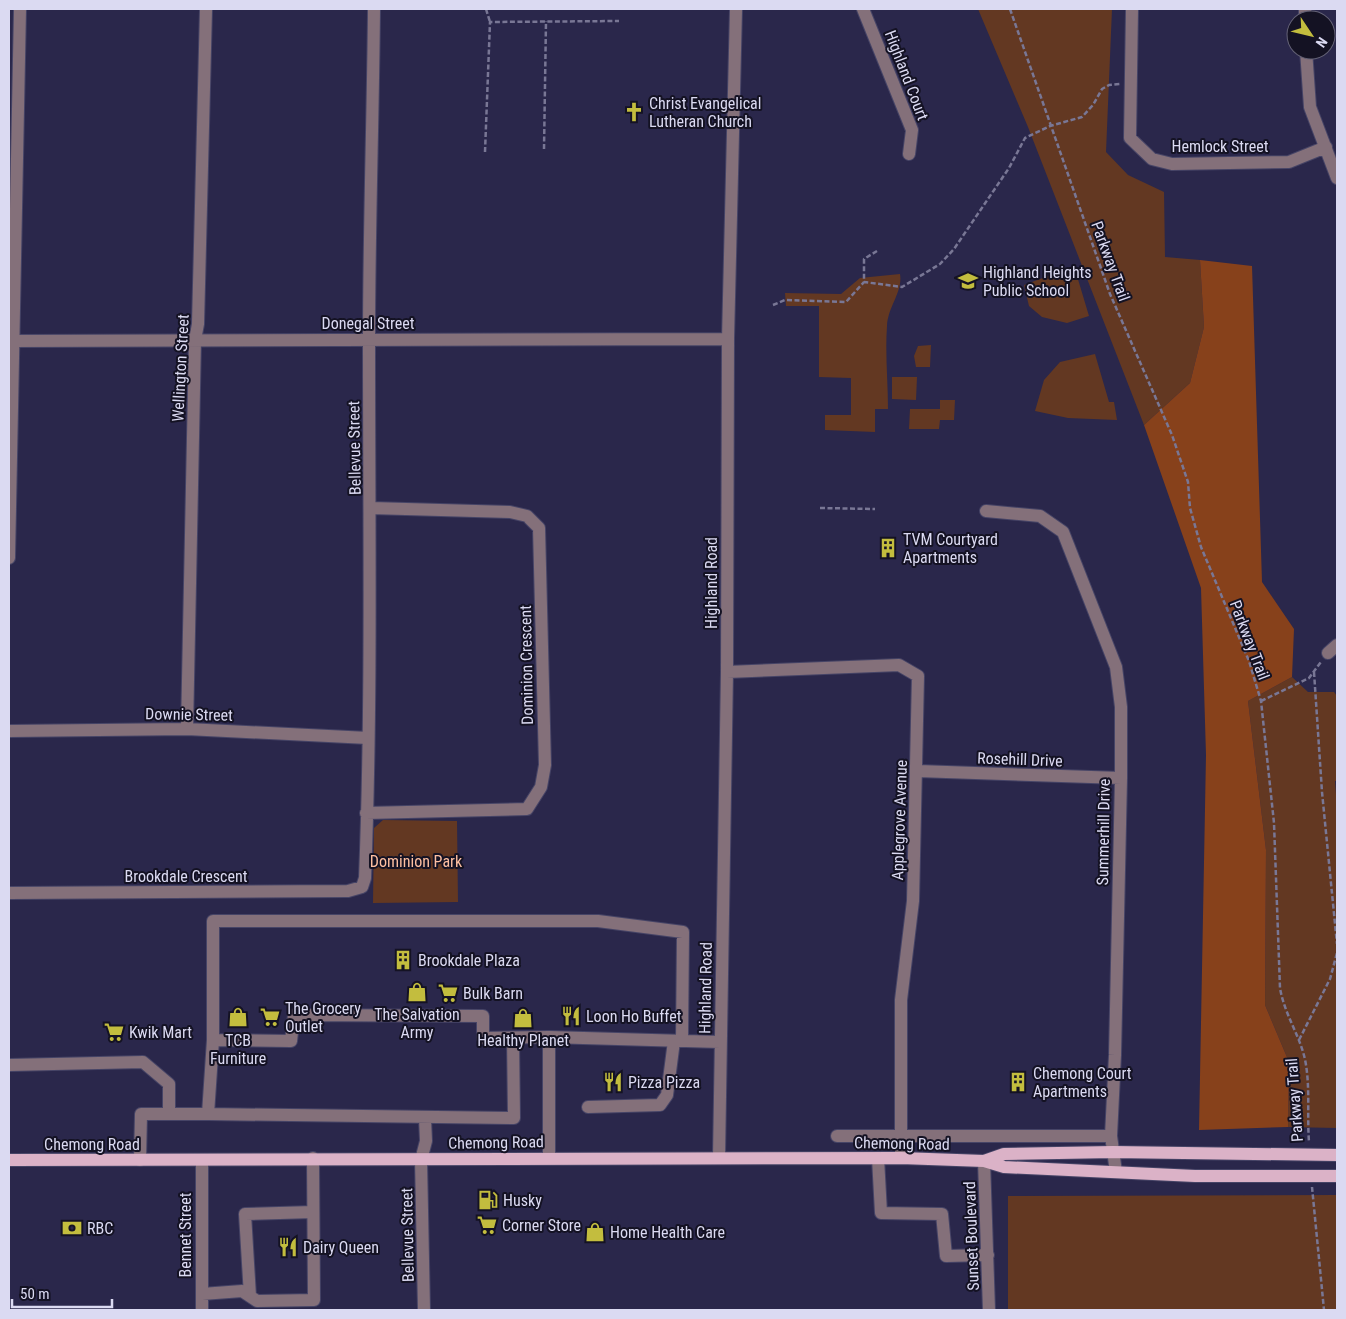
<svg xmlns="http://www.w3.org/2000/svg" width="1346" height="1319" font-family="'Roboto Condensed',sans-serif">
  <rect width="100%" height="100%" fill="#2a274b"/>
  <path fill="#633822" d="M978,9H1112L1106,152L1128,175L1164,192L1165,257L1200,260L1204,327L1190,383L1144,425L1028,127Z
    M1072,267L1077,276L1089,316L1067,323L1042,317L1029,306L1024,285Z
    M900,274C903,292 888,306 887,326C885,353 888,382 888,409H875V432L825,430V415H851V378L819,377V306H786L785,293L841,294L860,278Z
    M931,345L930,367H916L914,356L918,346Z
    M1095,354L1109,402H1114L1117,420L1068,418L1035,411L1044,380L1060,362Z
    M892,377H917L916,400L892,399Z
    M940,400H955L954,420H940L939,429H909L910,409H940Z
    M1292,677L1308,692H1334L1337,696V781H1335L1337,808V1128L1288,1127L1289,1062L1265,1005L1266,850L1248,701Z
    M383,820L457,821L458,902L373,903L374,828Z
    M1337,1195V1310H1008V1196Z"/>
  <path fill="#87411b" d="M1200,260L1252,266L1262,582L1294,629L1292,677L1248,701L1266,850L1265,1005L1289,1062L1288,1127L1199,1130L1206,755L1201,588L1144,425L1190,383L1204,327Z"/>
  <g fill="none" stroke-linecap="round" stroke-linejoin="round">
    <defs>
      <path id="minor" d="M863,9L912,130L909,154
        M1132,9L1130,138L1152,159L1172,164L1289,162L1326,147
        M1305,20V9
        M1306,50L1310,107L1337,178
        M9,341L728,339
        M986,511L1040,516L1063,532L1116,667L1121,707V778L1115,1055L1111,1136L1116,1172
        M9,558L20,9
        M1328,653L1337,645
        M727,672L899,665L918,676L913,901L901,1000V1158
        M187,729L195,340L198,324L206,9
        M9,731L187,729L368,738
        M918,771L1121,778
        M366,813L527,809L541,787L545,765L539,528L527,516L510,512L371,508
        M9,893L348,891L362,887L365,878C372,699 369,520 369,341C369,230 373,119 374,9
        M213,1040V921H598L683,932L682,1041
        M9,1065L143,1062L169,1084V1114
        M588,1107L660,1105L667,1095L674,1041
        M208,1114L514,1118L513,1038
        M837,1136H1111
        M719,1157L727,672L728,339L736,9
        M549,1158V1037
        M878,1158L881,1213L942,1214L946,1256L988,1255
        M140,1160L141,1114H208L213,1040L291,1041L294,1015L483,1016V1038L549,1037L720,1042
        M202,1160V1310
        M984,1161L989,1310
        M202,1294L242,1291L257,1301L314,1300L313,1158
        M250,1296L245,1214L313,1212
        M424,1310L421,1160L426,1141L425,1119"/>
      <path id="major" d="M9,1160L901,1158L984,1161L1004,1167L1195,1176H1337
        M984,1161L1004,1154L1113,1152L1337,1155"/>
    </defs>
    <use href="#minor" stroke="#464466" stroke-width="14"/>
    <use href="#major" stroke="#464466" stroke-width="14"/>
    <path stroke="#797795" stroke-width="2.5" stroke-dasharray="5 2.5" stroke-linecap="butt" d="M486,9L490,22
      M1010,9L1110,294L1172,435L1188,482L1190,508L1201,547L1249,661L1261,701L1274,823L1280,988C1285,1017 1302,1038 1306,1065C1310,1090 1307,1116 1309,1142
      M544,149L546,21
      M485,152L490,22L619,21
      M877,251L864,259V282L902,287L940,264L954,249L1009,168L1025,138L1050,126L1082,117L1093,105L1102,89L1109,85L1120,84
      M773,305L785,300L846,302L864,282
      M820,508L875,509
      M1314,672L1322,792L1337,944
      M1261,701L1309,678L1321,662
      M1299,1040L1330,979L1337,953
      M1312,1187L1324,1310"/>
    <use href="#minor" stroke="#84707a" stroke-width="12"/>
    <use href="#major" stroke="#dbb2c7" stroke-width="12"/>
  </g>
  <defs>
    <symbol id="church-bare" viewBox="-9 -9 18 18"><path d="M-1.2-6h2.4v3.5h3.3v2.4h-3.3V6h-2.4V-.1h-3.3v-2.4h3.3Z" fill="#c3bd3e" stroke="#141223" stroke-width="2.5" paint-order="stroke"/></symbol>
    <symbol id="school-bare" viewBox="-9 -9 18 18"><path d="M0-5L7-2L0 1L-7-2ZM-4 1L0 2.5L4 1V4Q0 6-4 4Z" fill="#c3bd3e" stroke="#141223" stroke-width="2.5" paint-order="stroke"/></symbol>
    <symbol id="building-bare" viewBox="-9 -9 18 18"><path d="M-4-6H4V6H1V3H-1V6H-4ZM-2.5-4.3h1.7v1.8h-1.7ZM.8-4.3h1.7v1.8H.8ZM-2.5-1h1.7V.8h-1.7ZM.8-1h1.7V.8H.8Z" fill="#c3bd3e" stroke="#141223" stroke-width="2.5" paint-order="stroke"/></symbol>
    <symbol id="shop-bare" viewBox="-9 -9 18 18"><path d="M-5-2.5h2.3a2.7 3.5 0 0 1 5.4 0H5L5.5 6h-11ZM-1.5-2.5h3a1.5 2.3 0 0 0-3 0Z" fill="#c3bd3e" stroke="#141223" stroke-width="2.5" paint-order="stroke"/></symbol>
    <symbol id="supermarket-bare" viewBox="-9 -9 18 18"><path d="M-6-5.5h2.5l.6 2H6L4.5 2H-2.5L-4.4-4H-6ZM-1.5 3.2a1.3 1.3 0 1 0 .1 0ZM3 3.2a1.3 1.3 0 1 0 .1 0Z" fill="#c3bd3e" stroke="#141223" stroke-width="2.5" paint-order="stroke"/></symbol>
    <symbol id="restaurant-bare" viewBox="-9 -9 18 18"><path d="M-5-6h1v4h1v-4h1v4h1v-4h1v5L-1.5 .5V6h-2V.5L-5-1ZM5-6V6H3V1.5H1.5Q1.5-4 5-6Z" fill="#c3bd3e" stroke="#141223" stroke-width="2.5" paint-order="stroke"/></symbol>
    <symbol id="fuel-bare" viewBox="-9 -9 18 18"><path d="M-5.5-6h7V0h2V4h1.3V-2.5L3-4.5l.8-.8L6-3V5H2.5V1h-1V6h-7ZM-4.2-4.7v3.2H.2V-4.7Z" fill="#c3bd3e" stroke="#141223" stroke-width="2.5" paint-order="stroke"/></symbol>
    <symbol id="bank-bare" viewBox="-9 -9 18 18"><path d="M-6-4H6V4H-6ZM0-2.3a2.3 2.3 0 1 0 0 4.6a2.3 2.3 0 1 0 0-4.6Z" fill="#c3bd3e" stroke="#141223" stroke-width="2.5" paint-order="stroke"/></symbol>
  </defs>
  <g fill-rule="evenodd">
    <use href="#church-bare" x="620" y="98" width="28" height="28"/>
    <use href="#school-bare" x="954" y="267" width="28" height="28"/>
    <use href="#building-bare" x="874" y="534" width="28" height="28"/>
    <use href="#building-bare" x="389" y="946" width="28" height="28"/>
    <use href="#shop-bare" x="403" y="978" width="28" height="28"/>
    <use href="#supermarket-bare" x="434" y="979" width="28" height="28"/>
    <use href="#restaurant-bare" x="557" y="1002" width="28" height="28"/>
    <use href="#shop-bare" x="224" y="1003" width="28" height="28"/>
    <use href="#supermarket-bare" x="256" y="1003" width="28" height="28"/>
    <use href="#shop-bare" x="509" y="1004" width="28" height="28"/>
    <use href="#supermarket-bare" x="100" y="1018" width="28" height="28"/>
    <use href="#restaurant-bare" x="599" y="1068" width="28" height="28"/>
    <use href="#building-bare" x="1004" y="1068" width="28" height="28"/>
    <use href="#fuel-bare" x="474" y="1186" width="28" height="28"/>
    <use href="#supermarket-bare" x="473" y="1211" width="28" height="28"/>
    <use href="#bank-bare" x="58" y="1214" width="28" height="28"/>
    <use href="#shop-bare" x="581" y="1218" width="28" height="28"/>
    <use href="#restaurant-bare" x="274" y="1233" width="28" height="28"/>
  </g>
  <g text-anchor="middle" stroke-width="4" stroke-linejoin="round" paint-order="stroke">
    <g font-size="16" fill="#dbdaf2" stroke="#141223">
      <text transform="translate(907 75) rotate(69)" y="6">Highland Court</text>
      <text x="1220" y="152">Hemlock Street</text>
      <text transform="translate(1111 261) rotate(70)" y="6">Parkway Trail</text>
      <text x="368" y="329">Donegal Street</text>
      <text transform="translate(180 368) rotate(-87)" y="6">Wellington Street</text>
      <text transform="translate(354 448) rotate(-91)" y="6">Bellevue Street</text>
      <text transform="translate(711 583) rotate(-90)" y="6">Highland Road</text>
      <text transform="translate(1250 640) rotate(69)" y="6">Parkway Trail</text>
      <text transform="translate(526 665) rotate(-91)" y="6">Dominion Crescent</text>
      <text transform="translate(189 714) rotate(1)" y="6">Downie Street</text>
      <text transform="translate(1020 759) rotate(2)" y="6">Rosehill Drive</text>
      <text transform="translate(899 820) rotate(-88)" y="6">Applegrove Avenue</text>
      <text transform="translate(1103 832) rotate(-89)" y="6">Summerhill Drive</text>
      <text x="186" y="882">Brookdale Crescent</text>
      <text transform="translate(705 988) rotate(-89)" y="6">Highland Road</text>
      <text transform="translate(1294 1100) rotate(-94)" y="6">Parkway Trail</text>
      <text transform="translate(496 1142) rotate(-1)" y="6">Chemong Road</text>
      <text transform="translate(902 1143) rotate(1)" y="6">Chemong Road</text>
      <text x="92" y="1150">Chemong Road</text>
      <text transform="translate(185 1235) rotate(-90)" y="6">Bennet Street</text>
      <text transform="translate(407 1235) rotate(-91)" y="6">Bellevue Street</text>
      <text transform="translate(971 1236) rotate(-92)" y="6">Sunset Boulevard</text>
    </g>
    <g font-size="16" fill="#dbdaf2" stroke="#141223" text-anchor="start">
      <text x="649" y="109">Christ Evangelical<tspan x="649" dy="18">Lutheran Church</tspan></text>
      <text x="983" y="278">Highland Heights<tspan x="983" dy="18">Public School</tspan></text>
      <text x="903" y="545">TVM Courtyard<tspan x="903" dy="18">Apartments</tspan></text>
      <text x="418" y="966">Brookdale Plaza</text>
      <text x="463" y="999">Bulk Barn</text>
      <text x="285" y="1014">The Grocery<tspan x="285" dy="18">Outlet</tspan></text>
      <text x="417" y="1020" text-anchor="middle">The Salvation<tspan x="417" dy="18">Army</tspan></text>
      <text x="586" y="1022">Loon Ho Buffet</text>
      <text x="129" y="1038">Kwik Mart</text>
      <text x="238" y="1046" text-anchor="middle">TCB<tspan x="238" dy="18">Furniture</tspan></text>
      <text x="523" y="1046" text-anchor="middle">Healthy Planet</text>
      <text x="1033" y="1079">Chemong Court<tspan x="1033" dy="18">Apartments</tspan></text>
      <text x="628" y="1088">Pizza Pizza</text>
      <text x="503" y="1206">Husky</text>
      <text x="502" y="1231">Corner Store</text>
      <text x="87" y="1234">RBC</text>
      <text x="610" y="1238">Home Health Care</text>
      <text x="303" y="1253">Dairy Queen</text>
    </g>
    <g font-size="16" fill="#fdbfa1" stroke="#141223">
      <text x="416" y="867">Dominion Park</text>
    </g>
  </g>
  <rect width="1346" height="1319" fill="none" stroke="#dbdaf2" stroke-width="20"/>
  <g transform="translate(1311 35) rotate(125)"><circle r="24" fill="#141223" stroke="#646276"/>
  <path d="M0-4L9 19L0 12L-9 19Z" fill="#c3bd3e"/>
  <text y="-8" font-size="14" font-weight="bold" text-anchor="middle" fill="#dbdaf2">N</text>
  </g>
  <path d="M12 1299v8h100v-8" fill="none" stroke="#dbdaf2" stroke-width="2.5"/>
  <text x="20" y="1299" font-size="15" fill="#dbdaf2" stroke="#141223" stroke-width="4" paint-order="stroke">50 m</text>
</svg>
